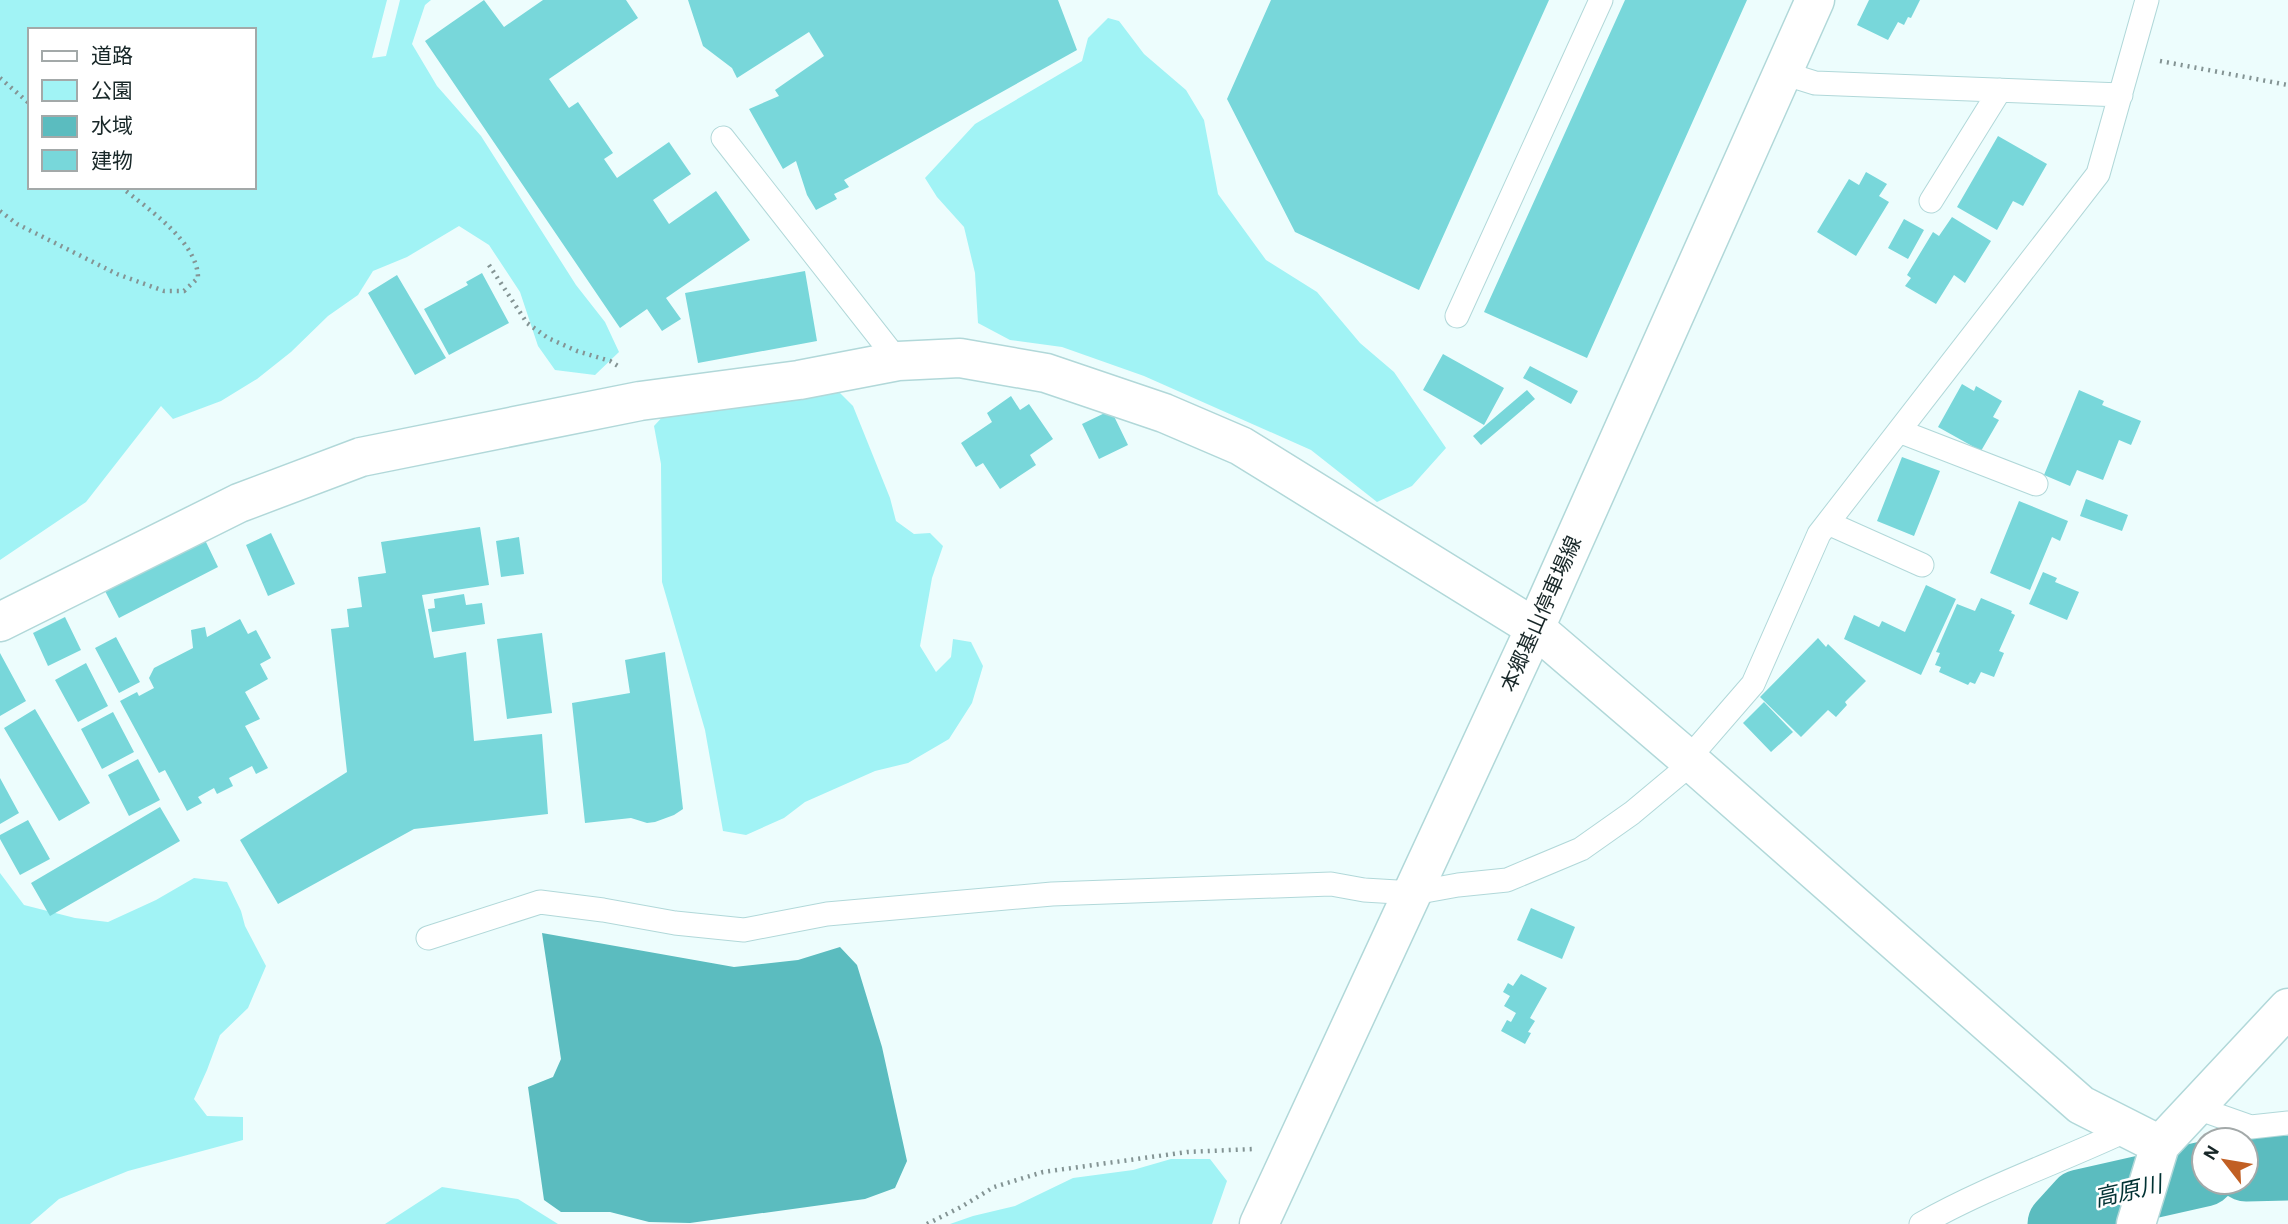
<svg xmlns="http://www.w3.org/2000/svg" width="2288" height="1224" font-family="'Alegreya Sans','Noto Sans JP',sans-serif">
  <rect width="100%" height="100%" fill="#edfdfd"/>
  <path fill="#a1f3f5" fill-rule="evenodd" d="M0,0H387L372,58L386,56L400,0H431L425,5L412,44L437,86L481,136L576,285L605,322L619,352L595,375L555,370L538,346L520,292L489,245L459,226L407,257L373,271L358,295L328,316L291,352L257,379L221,401L173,419L161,406L86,502L0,560ZM30,30H254V187H30Z
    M1108,18L1119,21L1144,54L1186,90L1204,120L1218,194L1266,260L1317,292L1360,343L1394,372L1446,448L1412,486L1377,502L1311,450L1144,376L1062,347L1010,340L978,323L975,273L964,227L937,197L925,178L975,124L1082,61L1088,38Z
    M834,387L853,406L890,498L896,521L914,534L930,533L943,546L932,578L920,646L936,672L951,657L953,639L971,642L983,666L972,703L949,739L908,763L875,771L805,802L784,818L746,835L723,831L705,730L662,582L661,464L654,426L666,413Z
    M0,873L24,905L75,918L108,922L156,900L194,878L227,882L241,911L245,926L266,966L248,1008L220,1035L207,1070L194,1099L207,1116L243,1117V1140L128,1171L59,1199L30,1224H0Z
    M1171,1159H1210L1227,1181L1212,1224H950L973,1216L1015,1206L1073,1178L1133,1170Z
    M442,1187L518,1199L558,1224H385Z"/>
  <path fill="#5bbcbf" d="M542,933L734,967L798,960L840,947L857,965L882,1047L907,1161L895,1188L865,1199L690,1223L649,1222L610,1212H561L544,1200L528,1087L553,1077L561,1059Z"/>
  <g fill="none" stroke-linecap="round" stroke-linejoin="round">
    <path stroke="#5bbcbf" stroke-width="65" d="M2246,1169L2288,1168
      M2060,1224L2080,1202L2204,1174"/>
  </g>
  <path fill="#78d7da" d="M484,0L504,27L543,0H626L638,18L549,79L569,108L578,102L613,153L604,159L617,178L669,142L691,174L653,200L669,224L716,191L750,240L666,298L681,319L662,331L647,309L620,328L425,41Z
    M688,0H1058L1077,50L844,180L849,187L834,194L837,199L816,210L807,195L796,161L783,169L749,109L779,96L775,90L824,56L809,32L737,78L732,68L703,46Z
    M1271,0H1549L1419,290L1295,232L1227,99Z
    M1625,0H1747L1587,358L1484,312Z
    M1869,0H1920L1911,18L1908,17L1904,25L1898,22L1888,40L1857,25Z
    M1998,136L2047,164L2023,206L2013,201L1997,230L1957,207Z
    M1866,172L1887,184L1879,196L1889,202L1856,256L1817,232L1849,179L1859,185Z
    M1952,217L1991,241L1965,283L1954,275L1936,304L1905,286L1911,278L1907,275L1933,232L1939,236Z
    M1904,219L1924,230L1908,259L1888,248Z
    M805,271L817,341L698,363L685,293Z
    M482,273L509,323L449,355L424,309L468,285L466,282Z
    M397,275L446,358L415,375L368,293Z
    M1443,354L1504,388L1484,425L1423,390Z
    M1530,366L1578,391L1571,404L1523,378Z
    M1962,384L1974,391L1976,386L2002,401L1993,417L1999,420L1981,451L1938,427Z
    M1527,390L1535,399L1481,445L1473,436Z
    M2079,390L2104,401L2102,405L2141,421L2131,445L2119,440L2103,480L2077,470L2070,486L2044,475Z
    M1011,396L1020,410L1029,404L1053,439L1030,455L1036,465L1000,489L983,463L976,467L961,443L992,422L987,413Z
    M1111,410L1128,445L1099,459L1082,424Z
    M1902,457L1940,471L1914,536L1877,521Z
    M2086,499L2128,515L2122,531L2080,516Z
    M2019,501L2068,521L2060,541L2052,537L2030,590L1990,573Z
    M480,527L489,585L422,595L434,658L466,652L474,741L542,734L548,814L414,829L278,904L240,840L347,772L331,629L349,627L347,609L362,607L358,577L386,573L381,542Z
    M271,533L295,584L268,596L246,545Z
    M519,537L524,574L501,577L496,541Z
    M205,540L218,567L119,618L105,591Z
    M2043,572L2057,578L2055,582L2079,592L2067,620L2029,604Z
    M1926,585L1956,599L1921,675L1844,639L1854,615L1879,627L1882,621L1905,632Z
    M464,594L466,605L482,603L485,624L432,632L428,609L435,608L434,599Z
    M1981,598L2012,611L2011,613L2015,615L1999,651L2004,653L1994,677L1981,672L1975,684L1970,682L1968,685L1939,672L1941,667L1935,665L1940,653L1936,652L1957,604L1975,611Z
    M65,617L81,650L48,666L33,633Z
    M240,619L248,634L256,630L271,658L260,664L268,679L245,692L260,719L245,726L268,768L256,774L252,766L229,778L233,786L217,794L214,788L198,797L202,803L187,811L165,770L159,773L120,701L137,692L139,696L154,688L149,678L154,668L193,648L191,630L205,627L207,637Z
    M542,633L552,713L507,719L497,639Z
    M116,637L140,682L119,693L95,648Z
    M1818,638L1826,647L1828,644L1866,681L1845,702L1847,705L1836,717L1828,710L1801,737L1760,697Z
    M665,652L683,809L674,815L655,822L647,823L631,818L585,823L572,703L630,693L625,660Z
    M0,653L26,701L0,716Z
    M86,663L108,706L78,722L55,680Z
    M1764,702L1793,732L1771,752L1743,723Z
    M35,709L90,803L59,821L4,728Z
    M113,712L134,752L102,769L81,729Z
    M138,759L160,800L129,816L108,775Z
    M0,778L19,813L0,824Z
    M160,807L180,841L50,916L31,883Z
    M28,820L50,859L20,875L0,839V835Z
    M1531,908L1575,927L1562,959L1517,940Z
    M1521,974L1547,988L1530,1018L1535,1021L1528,1032L1531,1033L1525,1044L1501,1031L1507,1020L1511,1022L1516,1013L1504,1006L1510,996L1503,992L1508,983L1513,986Z"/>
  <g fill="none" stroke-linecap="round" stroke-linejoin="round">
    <defs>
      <path id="service" d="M1783,73L1815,83L2121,95
        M723,138L898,361
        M1931,201L2000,90
        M1457,316L1601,0
        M1899,431L2036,484
        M1828,523L1922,565
        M1688,759L1753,684L1819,534L2098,174L2147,0
        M428,938L540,902L603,910L675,923L744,930L827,914L1052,894L1331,884L1364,890L1414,893L1458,885L1507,880L1581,849L1632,813L1692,763
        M2197,1108L2251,1127L2288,1123
        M1921,1224C1986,1187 2059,1162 2127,1130"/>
      <path id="minor" d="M0,622L239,503L361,457L640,401L799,380L898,361L960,358L1046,373L1164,413L1241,446L1535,628L1688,759L2081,1105L2160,1145
        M2136,1224L2160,1145L2288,1008"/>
      <path id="secondary" d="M1259,1224L1535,628L1815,0"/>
    </defs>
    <use href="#service" stroke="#b1d8d9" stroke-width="25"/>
    <use href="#minor" stroke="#b1d8d9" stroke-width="41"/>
    <use href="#secondary" stroke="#b1d8d9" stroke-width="41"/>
    <path stroke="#849494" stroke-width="4.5" stroke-dasharray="2 5" stroke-linecap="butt" d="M2160,61L2288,85
      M0,78L30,104
      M0,211L17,224L117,274L164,291H184L198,278C198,242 148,209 121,187
      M489,265L527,323L548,338L577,351L610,361L618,366
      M927,1224L961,1207L994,1187L1043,1172L1187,1152L1253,1149"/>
    <use href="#service" stroke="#fff" stroke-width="23"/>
    <use href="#minor" stroke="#fff" stroke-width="38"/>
    <use href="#secondary" stroke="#fff" stroke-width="38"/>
  </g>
  <g text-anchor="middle" stroke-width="5" stroke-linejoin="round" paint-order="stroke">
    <g font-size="21" fill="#182728" stroke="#fff">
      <text transform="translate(1541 614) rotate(-66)" y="7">本郷基山停車場線</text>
    </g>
    <g font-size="23" font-style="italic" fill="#013233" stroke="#fff">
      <text transform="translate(2128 1191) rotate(-13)" y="8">高原川</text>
    </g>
  </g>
  <rect x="28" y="28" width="228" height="161" fill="#ffffff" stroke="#a3a9a9" stroke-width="2"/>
  <rect x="42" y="51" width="35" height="10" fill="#ffffff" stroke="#a3a9a9" stroke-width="2"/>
  <text x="91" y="63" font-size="21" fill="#182728">道路</text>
  <rect x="42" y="80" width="35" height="21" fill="#a1f3f5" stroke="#a3a9a9" stroke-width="2"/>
  <text x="91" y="98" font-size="21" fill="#182728">公園</text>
  <rect x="42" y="116" width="35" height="21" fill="#5bbcbf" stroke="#a3a9a9" stroke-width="2"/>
  <text x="91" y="133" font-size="21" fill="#182728">水域</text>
  <rect x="42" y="150" width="35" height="21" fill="#78d7da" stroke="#a3a9a9" stroke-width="2"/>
  <text x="91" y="168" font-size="21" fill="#182728">建物</text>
  <g transform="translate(2225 1161) rotate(301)"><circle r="33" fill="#ffffff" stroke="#a3a9a9" stroke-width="2"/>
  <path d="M0-5L12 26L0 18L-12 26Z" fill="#c15f23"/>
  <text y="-10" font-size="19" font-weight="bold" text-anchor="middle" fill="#182728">N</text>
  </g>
</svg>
